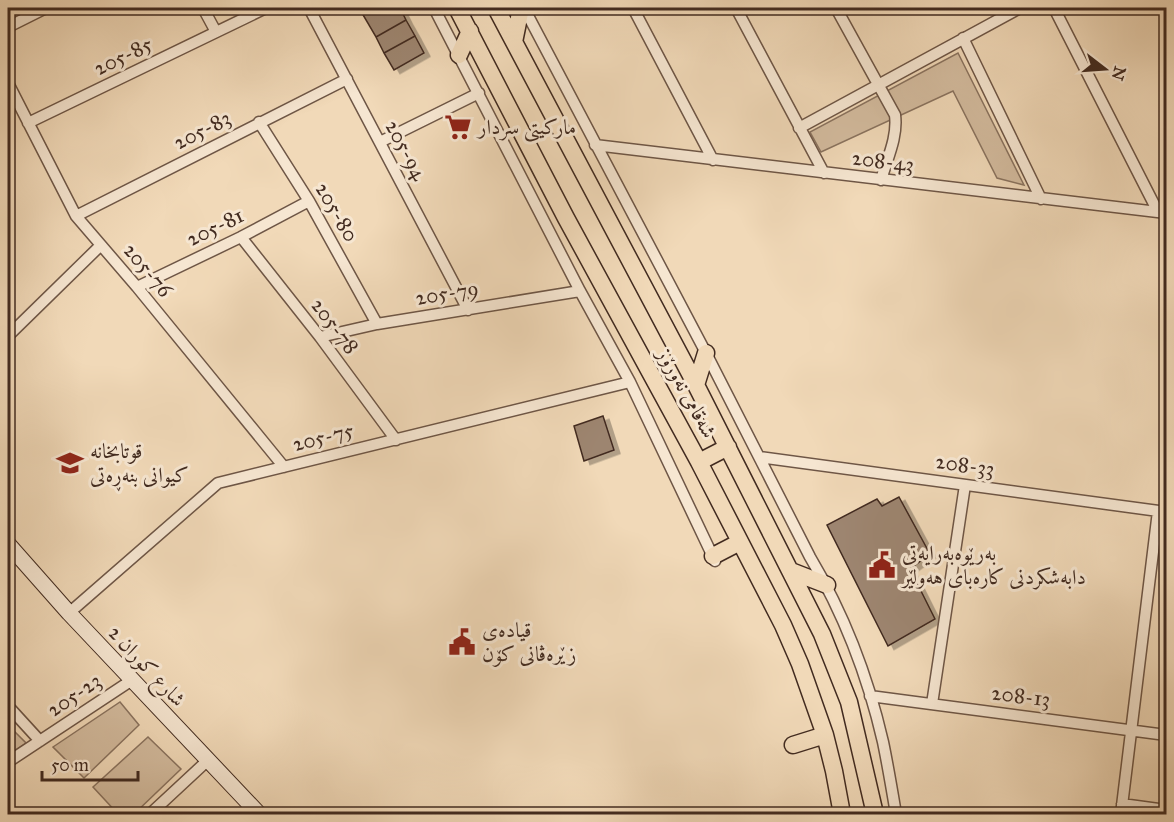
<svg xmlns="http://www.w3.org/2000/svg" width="1174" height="822" font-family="'IM FELL Great Primer',Amiri,serif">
  <defs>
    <filter id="shadow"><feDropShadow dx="6" dy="3.5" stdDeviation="0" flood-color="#0004"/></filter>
  </defs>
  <rect width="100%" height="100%" fill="#f1d9b8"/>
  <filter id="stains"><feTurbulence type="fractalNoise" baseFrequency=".00333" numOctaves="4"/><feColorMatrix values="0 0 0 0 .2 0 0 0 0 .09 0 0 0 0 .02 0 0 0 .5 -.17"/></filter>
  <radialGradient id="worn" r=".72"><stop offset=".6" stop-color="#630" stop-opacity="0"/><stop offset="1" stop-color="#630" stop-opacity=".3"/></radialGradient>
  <path fill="#d3bb9e" stroke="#8a735f" stroke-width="1.5" d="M958,53L1024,185L997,178L953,91L821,152L810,132Z
    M120,702L139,725L84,778L53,747Z
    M8,725L26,743L8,755Z
    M148,737L181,769L134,814H118L93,787Z"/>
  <path fill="#9d856f" stroke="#422b20" stroke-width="1.5" filter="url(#shadow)" d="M359,8H400L406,20L376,37Z
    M406,20L415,36L384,53L376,37Z
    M415,36L424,53L394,70L384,53Z
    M603,416L614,450L584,461L574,426Z
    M899,497L930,554L910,569L935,619L888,646L827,525L877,499L882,506Z"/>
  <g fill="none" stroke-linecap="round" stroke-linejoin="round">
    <defs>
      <path id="street" d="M203,8L216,32
        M309,8L468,310
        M434,8L580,291L630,382L715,561
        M524,8L706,353L810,557C844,614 868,677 883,742C888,766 892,790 896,814
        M633,8L713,160
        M736,8L824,173
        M836,8L895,115C898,137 887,159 881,180
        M1054,8L1158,212
        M1166,8V9
        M8,27L46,8
        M963,38L1041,199
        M8,83L76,216L137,287L284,467
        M259,122L309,201L377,324
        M28,123L266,8
        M799,128L1020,8
        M380,142L479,93
        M595,145L1166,213
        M76,216L347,79
        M241,237L320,337L396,440
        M137,287L241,237L309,201
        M8,336L101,245
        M320,337L377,324L580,291
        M759,457L1166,512
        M69,613L218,483L630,382
        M870,696L1166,735
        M932,704L965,485
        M8,706L40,741
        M8,762L132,680
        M1122,804L1166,810
        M150,814L207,761
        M1121,814L1158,511"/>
      <path id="secondary" d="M8,544L69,613L259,814"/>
      <path id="primary" d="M457,8L566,218L699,462L783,625L800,664L825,735L834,771L842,814
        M496,8L696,385L822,634L849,702L875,814
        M514,42L521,8
        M459,55L470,31
        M696,385L706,353
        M699,462L728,447
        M713,556L740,542
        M791,571L827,585
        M793,745L825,735"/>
    </defs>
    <use href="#street" stroke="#6e5646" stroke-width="13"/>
    <use href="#secondary" stroke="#422b20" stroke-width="17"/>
    <use href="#primary" stroke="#422b20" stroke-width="19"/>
    <use href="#street" stroke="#f6e6d1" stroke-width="10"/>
    <use href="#secondary" stroke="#f6e6d1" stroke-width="15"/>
    <use href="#primary" stroke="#f1d9b8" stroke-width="16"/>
  </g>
  <defs>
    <symbol id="supermarket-bare" viewBox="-9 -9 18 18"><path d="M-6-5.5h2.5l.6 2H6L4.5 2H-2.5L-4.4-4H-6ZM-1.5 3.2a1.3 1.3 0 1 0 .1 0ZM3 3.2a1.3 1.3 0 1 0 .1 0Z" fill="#8f2418" stroke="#f6e6d1" stroke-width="2.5" paint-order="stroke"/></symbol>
    <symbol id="school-bare" viewBox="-9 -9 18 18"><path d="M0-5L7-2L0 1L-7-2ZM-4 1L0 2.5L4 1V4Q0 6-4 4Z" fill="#8f2418" stroke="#f6e6d1" stroke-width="2.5" paint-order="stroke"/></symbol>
    <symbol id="civic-bare" viewBox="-9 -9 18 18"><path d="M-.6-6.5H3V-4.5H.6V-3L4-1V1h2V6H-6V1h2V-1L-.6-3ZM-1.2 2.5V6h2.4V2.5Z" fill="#8f2418" stroke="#f6e6d1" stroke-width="2.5" paint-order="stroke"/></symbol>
  </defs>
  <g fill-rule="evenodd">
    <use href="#supermarket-bare" x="439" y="108" width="38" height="38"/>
    <use href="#school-bare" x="51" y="444" width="38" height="38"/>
    <use href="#civic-bare" x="863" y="546" width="38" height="38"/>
    <use href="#civic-bare" x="443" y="623" width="38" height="38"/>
  </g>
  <g text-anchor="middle" stroke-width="6" stroke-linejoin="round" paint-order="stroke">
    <g font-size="21" fill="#422b20" stroke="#f6e6d1">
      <text transform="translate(123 56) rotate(-26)" y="7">205-85</text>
      <text transform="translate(202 130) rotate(-27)" y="7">205-83</text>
      <text transform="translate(406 150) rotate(62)" y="7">205-94</text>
      <text transform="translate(883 161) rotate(7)" y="7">208-43</text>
      <text transform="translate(337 212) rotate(60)" y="7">205-80</text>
      <text transform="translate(215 227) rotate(-26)" y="7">205-81</text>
      <text transform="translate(148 270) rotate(50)" y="7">205-76</text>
      <text transform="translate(447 293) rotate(-9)" y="7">205-79</text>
      <text transform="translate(335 326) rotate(53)" y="7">205-78</text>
      <text transform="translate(687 393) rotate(61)" y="7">شەقامی نەورۆز</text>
      <text transform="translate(323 437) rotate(-14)" y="7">205-75</text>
      <text transform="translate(965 465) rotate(8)" y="7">208-33</text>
      <text transform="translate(147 666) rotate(47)" y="7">شارع كوران 2</text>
      <text transform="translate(74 695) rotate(-34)" y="7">205-23</text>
      <text transform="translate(1021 696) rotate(7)" y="7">208-13</text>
    </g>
    <g font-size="21" fill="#422b20" stroke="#f6e6d1" text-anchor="start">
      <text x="478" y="134">ماركيتى سردار</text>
      <text x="90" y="458">قوتابخانە<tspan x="90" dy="24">کیوانی بنەڕەتی</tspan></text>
      <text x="902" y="560">بەرێوەبەرایەتی<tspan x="902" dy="24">دابەشکردنی کارەبای هەولێر</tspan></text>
      <text x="482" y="637">قیادەی<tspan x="482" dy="24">زێرەڤانی کۆن</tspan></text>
    </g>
  </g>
  <rect width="1174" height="822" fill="none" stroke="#f1d9b8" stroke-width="30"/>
  <rect x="9" y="9" width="1156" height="804" fill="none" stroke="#422b20" stroke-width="3"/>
  <rect x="15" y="15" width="1144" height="792" fill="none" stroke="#422b20" stroke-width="1.5"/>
  <g transform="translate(1105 69) rotate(107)" stroke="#f6e6d1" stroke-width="4.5" paint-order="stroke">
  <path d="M0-4.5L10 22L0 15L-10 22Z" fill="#422b20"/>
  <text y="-9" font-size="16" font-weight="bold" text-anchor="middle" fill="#422b20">N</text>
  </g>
  <path d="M42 771v9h96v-9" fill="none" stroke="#422b20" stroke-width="3"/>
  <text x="51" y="771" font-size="18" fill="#422b20" stroke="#f6e6d1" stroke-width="4.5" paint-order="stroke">50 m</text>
  <rect width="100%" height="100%" filter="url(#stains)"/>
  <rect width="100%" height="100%" fill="url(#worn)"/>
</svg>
